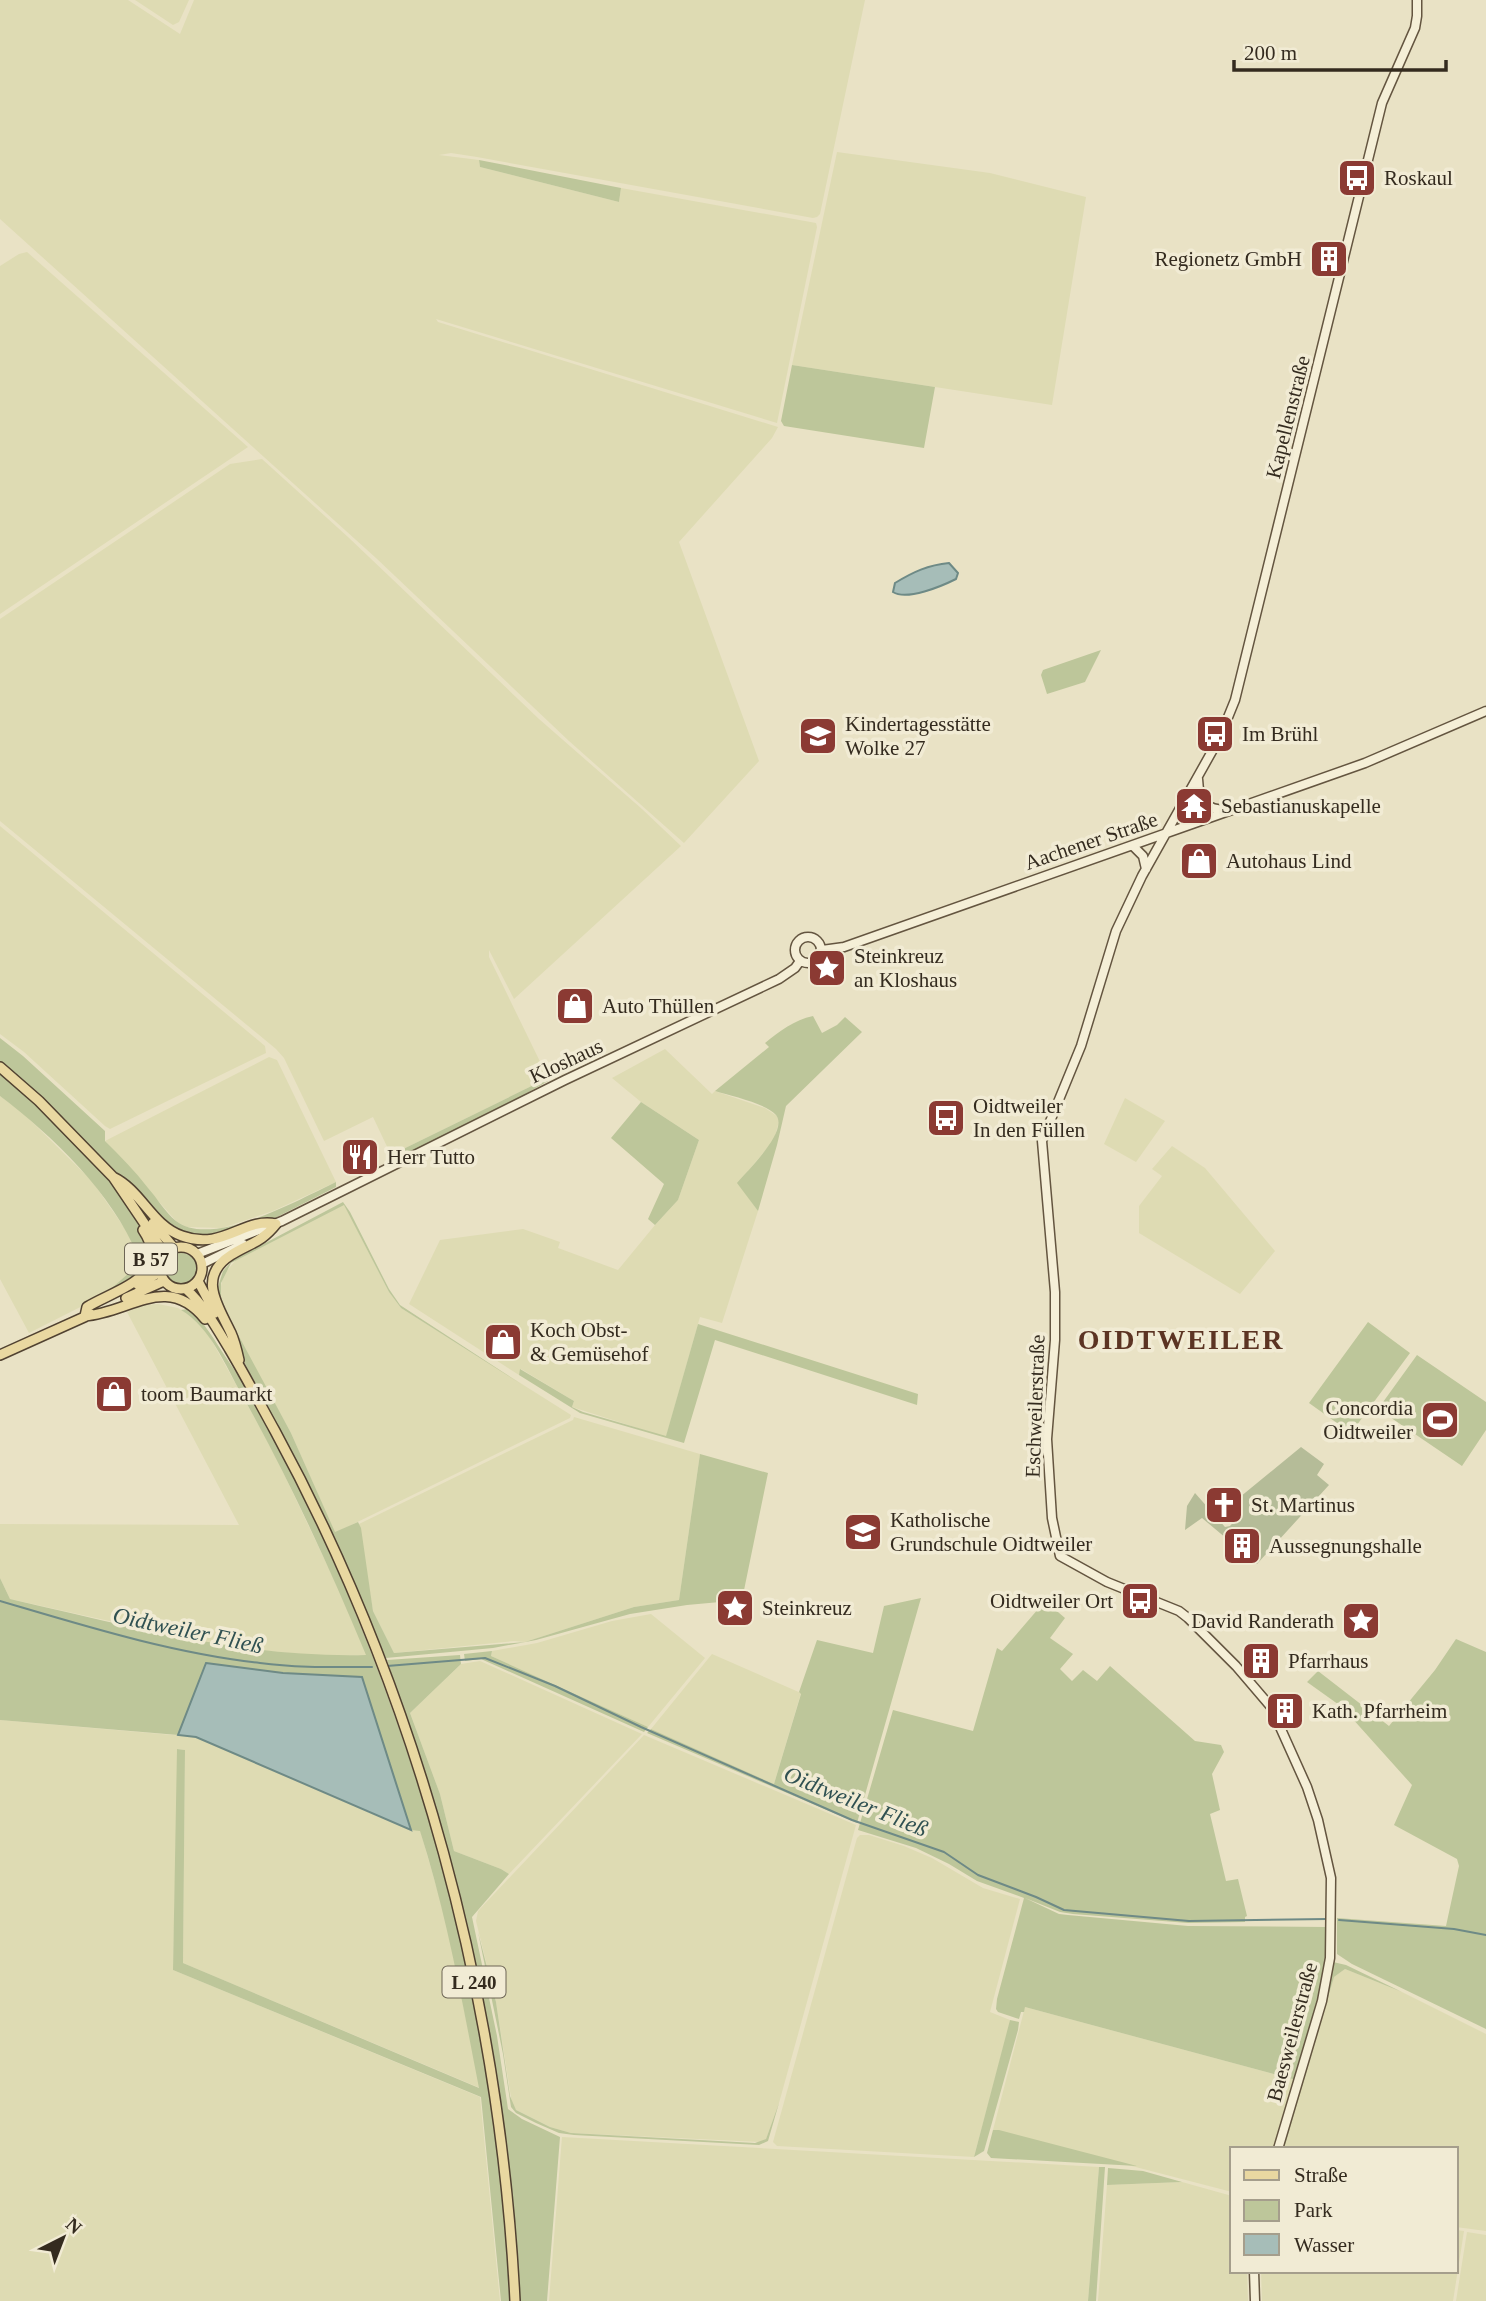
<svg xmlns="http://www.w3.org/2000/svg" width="1486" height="2301" font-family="'Times New Roman',serif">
  <rect width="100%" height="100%" fill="#e9e2c5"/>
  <path fill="#dedbb3" d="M0,0H128L180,34L194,0H865L820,214L817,217L813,218L477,157L451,153L439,155L479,160L480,167L619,202L621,188L816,223L817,227L777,423L436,319L438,322L778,427L772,438L679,542L759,761L684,843L569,741L376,558L0,219Z
    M135,0H189L179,22L173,25Z
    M837,152L990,173L1086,197L1052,405L792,365Z
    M27,252L248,447L0,614V266L19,254Z
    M262,459L348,537L539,719L642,809L681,846L514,999L489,950V957L548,1078L391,1155L373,1117L324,1141L284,1058L276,1049L0,821V619L230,464Z
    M0,826L265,1046L266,1053L110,1129L105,1126L24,1052L0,1034Z
    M665,1049L712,1094L715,1091L765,1108L777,1116L779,1121L774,1140L738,1183L758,1211L722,1323L700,1317L666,1437L572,1407L574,1401L521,1369L519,1375L409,1304L440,1240L523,1229L560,1242L558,1248L618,1270L655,1225L678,1200L699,1140L641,1102L612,1078Z
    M269,1057L277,1060L336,1182L273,1211L222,1228L187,1227L177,1222L105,1141Z
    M0,1096L22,1112L92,1181L130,1236L138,1256L129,1273L114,1290L29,1333L0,1279Z
    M1125,1098L1165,1121L1136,1162L1104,1144Z
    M1172,1146L1205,1168L1275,1251L1240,1294L1139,1233V1206L1162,1176L1152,1169Z
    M344,1204L389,1292L401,1308L571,1415L570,1418L335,1533L291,1433L234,1330L221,1303L220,1292L223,1275L236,1260Z
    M158,1304L178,1308L193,1317L208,1334L273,1451L340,1592L367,1655L326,1656L252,1650L190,1639L10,1599L0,1578V1524L239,1525L127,1312L144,1305Z
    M574,1417L700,1454L679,1600L634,1607L525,1642L514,1641L394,1653L373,1611L359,1524L573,1420Z
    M651,1614L705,1658L648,1727L491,1656L492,1651L537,1643L612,1621Z
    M712,1654L801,1693L774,1784L651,1729Z
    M480,1661L642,1734L509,1874L501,1869L454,1851L440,1794L410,1713L461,1664Z
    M0,1720L196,1737L386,1820L420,1830L446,1920L480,2088L183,1963L185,1750L178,1749L173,1970L480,2097L500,2301H0Z
    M644,1735L856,1825L779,2103L766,2139L761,2142L571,2133L550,2127L516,2110L512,2104L496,2002L476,1921L478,1911Z
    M860,1835H869L904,1846L932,1858L983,1888L1020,1899L990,2012L1010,2020L1008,2030L974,2157L777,2146L773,2142L857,1838Z
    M1345,1969L1402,1992L1486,2034V2231L1456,2227V2149H1284L1334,1977Z
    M1025,2007L1296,2080L1274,2149H1232V2192L993,2130Z
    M562,2137L1099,2167L1088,2301H549Z
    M1182,2182L1232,2196V2271H1247L1248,2301H1098L1107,2185Z
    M1456,2230L1464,2231L1453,2301H1262L1261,2271H1456Z
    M1467,2232L1486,2235V2301H1456Z"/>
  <path fill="#bdc69a" d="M479,160L621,188L619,202L480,167Z
    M792,365L935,387L924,448L784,426L781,421Z
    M1101,650L1085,682L1047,694L1041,675L1043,670Z
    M813,1016L822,1033L837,1025L845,1017L862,1032L786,1106L777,1145L758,1211L737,1183C747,1171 789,1131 776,1115C765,1103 731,1096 715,1091L769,1047L765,1043C780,1031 794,1020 813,1016Z
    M0,1038L23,1056L105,1131V1141C120,1156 135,1171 148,1188C157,1198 165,1212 176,1221C212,1249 300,1199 336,1182V1187L271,1220L230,1233L196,1238L171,1227L147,1247L148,1255L143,1271L114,1290L113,1287L129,1273L138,1256C112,1193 54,1137 0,1096Z
    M548,1078V1081L503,1107L393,1160L391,1155Z
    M641,1102L699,1140L678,1200L655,1225L648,1219L664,1184L611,1138Z
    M343,1202L350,1212L389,1289L400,1305L521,1384L401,1308L389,1292L344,1205L231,1263L221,1283V1303L291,1433L335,1532L358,1522L361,1528L373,1611L394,1653L525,1642L634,1607L679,1600L700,1454L768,1473L742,1600L687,1605L630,1614L536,1640L493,1648L386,1658L324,1516L242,1358L217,1302V1290L223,1271L233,1260Z
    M165 1269a16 16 0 1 1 32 0a16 16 0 1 1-32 0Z
    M188,1309C206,1323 214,1340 227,1359C252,1395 273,1434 293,1474C403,1700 479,1944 502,2195C505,2230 509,2266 510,2301H501L481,2097L173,1970L177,1749L185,1750L183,1963L479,2088C462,2001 447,1915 420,1831L411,1830L362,1677L283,1673L206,1663L178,1735L0,1720V1578L10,1599C129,1626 243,1658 366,1655C329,1566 289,1479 242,1395C225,1365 211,1328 181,1310Z
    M1368,1322L1410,1353L1351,1433L1309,1403Z
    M698,1324L918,1394L917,1405L715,1340L684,1443L580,1413L519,1375L520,1369L574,1401L572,1407L583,1412L666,1436Z
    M1417,1355L1486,1402V1430L1462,1466L1378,1409Z
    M921,1598L857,1823L647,1733L651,1729L774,1784L801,1694L799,1692L817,1640L873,1653L884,1606Z
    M1045,1601L1065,1618L1050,1638L1073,1654L1060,1669L1072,1681L1083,1670L1097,1681L1110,1666L1195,1741L1221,1745L1224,1752L1212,1774L1220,1810L1210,1814L1226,1881L1238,1879L1247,1916L1245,1917V1922L1188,1923L1073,1914L1060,1912L1025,1898L1059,1914L1068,1915L1188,1926L1325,1927C1336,1953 1305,2050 1296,2080L1025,2007L1024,2012H1021L1019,2019L998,2012L996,2009L997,1999L1024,1898L977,1881L949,1864L916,1848L858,1830L893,1710L973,1731L997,1648L1002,1651Z
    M1456,1639L1486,1652V2029L1352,1964L1337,1954V1918L1446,1926L1459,1866L1457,1859L1394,1825L1412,1785L1342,1707L1307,1682L1318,1671L1389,1726L1435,1670Z
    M492,1651L491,1656L648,1727L644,1732L481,1659L465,1661L464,1654Z
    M460,1655L461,1664L410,1713L440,1794L454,1851L501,1869L509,1874L472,1917L497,2036L508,2109L522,2119L560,2137L547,2301H520C513,2192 501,2083 478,1976C454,1868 422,1764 387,1660Z
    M478,1932L496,2002L510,2096L516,2110L550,2127L571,2133L755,2143L766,2139L779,2103L768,2141L759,2145L574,2135L559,2133L536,2123L516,2113L511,2107L503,2054Z
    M1333,1962L1346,1965L1402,1992L1345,1969L1334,1977L1284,2149H1281Z
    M1010,2020L1019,2022L1018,2030L984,2151L974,2157Z
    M993,2130H999L1137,2166L991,2158L987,2153Z
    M1099,2167H1105L1096,2301H1088Z
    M1108,2168L1143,2171L1182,2182L1107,2185Z"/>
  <path fill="#b5bc98" d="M1301,1447L1324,1464L1317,1475L1329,1485L1257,1564L1202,1518L1185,1530L1187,1506L1195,1493L1225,1527L1230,1526L1240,1515V1497Z"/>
  <path fill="#a6bdb8" stroke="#6e8a86" stroke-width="2" d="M949,563L958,573L956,579C942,586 907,601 893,592L895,583C913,572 928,565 949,563Z
    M206,1663L283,1673L362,1677L411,1830L196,1737L178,1735Z"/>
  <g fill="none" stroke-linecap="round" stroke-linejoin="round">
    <path stroke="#6e8a86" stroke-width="2" d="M0,1601C85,1626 171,1653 260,1663C297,1668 335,1667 372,1667
      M387,1666L485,1658L555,1686L641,1727L852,1820L944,1852L978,1875L1036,1897L1064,1910L1189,1921L1327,1919
      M1339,1920L1454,1929L1486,1935"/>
    <defs>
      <path id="secondary" d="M1198,779C1199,800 1204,810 1227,810
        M1133,846L1143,856L1146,869
        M795 950a13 13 0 1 1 26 0a13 13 0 1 1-26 0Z
        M822,950L844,947L1365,763L1486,711
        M197,1254L282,1221L565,1080L779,979L795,968L800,961
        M202,1264L243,1244
        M1278,2149L1322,2001L1330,1958L1331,1878L1318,1820L1307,1787L1271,1707L1236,1666L1188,1618L1179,1611L1107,1582L1060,1556L1052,1518L1047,1439L1055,1340V1292L1042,1141L1081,1046L1116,931L1142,876L1220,737L1235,700L1382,103L1415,28L1417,16V0
        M1254,2271L1255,2301"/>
      <path id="primary" d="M0,1067L39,1101L113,1177L165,1254
        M113,1177C142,1191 151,1225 182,1236C223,1251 244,1217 276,1224C261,1243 250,1243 231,1255C196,1277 219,1307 231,1333C235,1342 237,1351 239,1360
        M153,1223L174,1248
        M160 1268a21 21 0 1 1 42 0a21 21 0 1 1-42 0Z
        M198,1281L215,1313
        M138,1285L160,1272
        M186,1289C205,1306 217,1329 230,1350C246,1377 260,1404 275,1431C419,1696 500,2000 515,2301
        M126,1298L164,1281
        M85,1316C129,1313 167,1272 205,1319
        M85,1316L87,1307C117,1289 174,1276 143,1230
        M0,1355L91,1314"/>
    </defs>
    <use href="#secondary" stroke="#645540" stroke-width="11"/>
    <use href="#primary" stroke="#514231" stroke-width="12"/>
    <use href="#secondary" stroke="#f5efd7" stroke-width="8"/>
    <use href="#primary" stroke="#e9d8a1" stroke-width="9"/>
  </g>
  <defs>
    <symbol id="bus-square" viewBox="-11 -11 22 22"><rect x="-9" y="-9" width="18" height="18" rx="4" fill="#8b3a33" stroke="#f1ebd4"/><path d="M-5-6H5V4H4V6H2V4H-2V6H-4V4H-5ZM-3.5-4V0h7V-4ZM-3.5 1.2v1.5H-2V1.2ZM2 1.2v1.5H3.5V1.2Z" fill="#fff"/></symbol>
    <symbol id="building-square" viewBox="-11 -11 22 22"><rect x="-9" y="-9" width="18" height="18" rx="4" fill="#8b3a33" stroke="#f1ebd4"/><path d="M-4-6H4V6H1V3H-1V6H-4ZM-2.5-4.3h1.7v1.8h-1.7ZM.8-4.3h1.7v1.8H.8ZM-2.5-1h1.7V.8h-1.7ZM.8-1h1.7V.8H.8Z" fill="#fff"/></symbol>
    <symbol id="school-square" viewBox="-11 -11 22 22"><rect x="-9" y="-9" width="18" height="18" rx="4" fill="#8b3a33" stroke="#f1ebd4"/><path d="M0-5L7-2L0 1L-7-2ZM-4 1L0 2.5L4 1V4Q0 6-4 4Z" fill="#fff"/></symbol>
    <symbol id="temple-square" viewBox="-11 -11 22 22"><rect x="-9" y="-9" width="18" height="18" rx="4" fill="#8b3a33" stroke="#f1ebd4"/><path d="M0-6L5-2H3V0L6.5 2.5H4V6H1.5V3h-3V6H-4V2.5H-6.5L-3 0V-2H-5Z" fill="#fff"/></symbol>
    <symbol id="shop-square" viewBox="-11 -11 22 22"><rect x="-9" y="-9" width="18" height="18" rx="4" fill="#8b3a33" stroke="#f1ebd4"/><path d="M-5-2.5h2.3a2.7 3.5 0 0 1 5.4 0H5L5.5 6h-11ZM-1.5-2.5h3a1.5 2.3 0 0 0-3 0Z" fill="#fff"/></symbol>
    <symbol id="sight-square" viewBox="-11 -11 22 22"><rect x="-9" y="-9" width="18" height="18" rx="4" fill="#8b3a33" stroke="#f1ebd4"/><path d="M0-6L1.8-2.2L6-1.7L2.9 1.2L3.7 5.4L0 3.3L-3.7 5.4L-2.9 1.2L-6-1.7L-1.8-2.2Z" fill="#fff"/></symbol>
    <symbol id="restaurant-square" viewBox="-11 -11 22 22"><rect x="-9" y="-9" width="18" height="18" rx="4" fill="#8b3a33" stroke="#f1ebd4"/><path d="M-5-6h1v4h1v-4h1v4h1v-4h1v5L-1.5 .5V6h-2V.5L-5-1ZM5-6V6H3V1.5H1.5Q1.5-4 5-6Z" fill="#fff"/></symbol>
    <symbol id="stadium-square" viewBox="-11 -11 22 22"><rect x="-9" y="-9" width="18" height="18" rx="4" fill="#8b3a33" stroke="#f1ebd4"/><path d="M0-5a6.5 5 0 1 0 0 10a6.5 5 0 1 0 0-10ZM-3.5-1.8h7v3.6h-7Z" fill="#fff"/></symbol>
    <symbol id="church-square" viewBox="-11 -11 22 22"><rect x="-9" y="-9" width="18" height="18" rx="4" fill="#8b3a33" stroke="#f1ebd4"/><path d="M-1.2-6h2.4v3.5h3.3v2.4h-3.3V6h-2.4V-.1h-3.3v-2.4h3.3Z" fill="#fff"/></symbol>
  </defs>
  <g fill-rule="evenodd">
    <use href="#bus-square" x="1335" y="156" width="44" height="44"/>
    <use href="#building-square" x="1307" y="237" width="44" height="44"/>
    <use href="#bus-square" x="1193" y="712" width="44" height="44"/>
    <use href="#school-square" x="796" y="714" width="44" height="44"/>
    <use href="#temple-square" x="1172" y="784" width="44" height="44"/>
    <use href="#shop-square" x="1177" y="839" width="44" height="44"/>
    <use href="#sight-square" x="805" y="946" width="44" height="44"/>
    <use href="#shop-square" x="553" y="984" width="44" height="44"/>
    <use href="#bus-square" x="924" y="1096" width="44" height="44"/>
    <use href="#restaurant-square" x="338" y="1135" width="44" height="44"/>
    <use href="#shop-square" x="481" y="1320" width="44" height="44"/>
    <use href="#shop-square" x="92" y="1372" width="44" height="44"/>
    <use href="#stadium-square" x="1418" y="1398" width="44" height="44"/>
    <use href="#church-square" x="1202" y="1483" width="44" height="44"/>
    <use href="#school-square" x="841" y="1510" width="44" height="44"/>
    <use href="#building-square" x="1220" y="1524" width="44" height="44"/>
    <use href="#bus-square" x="1118" y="1579" width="44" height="44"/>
    <use href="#sight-square" x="713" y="1586" width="44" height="44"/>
    <use href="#sight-square" x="1339" y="1599" width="44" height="44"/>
    <use href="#building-square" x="1239" y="1639" width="44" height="44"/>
    <use href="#building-square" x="1263" y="1689" width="44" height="44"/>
  </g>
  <g text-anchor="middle" stroke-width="7" stroke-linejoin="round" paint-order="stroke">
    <g fill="#f1ebd4" stroke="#6d6555" stroke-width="2">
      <rect x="125" y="1243.5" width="52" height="31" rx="5"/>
      <rect x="442.5" y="1966.5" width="63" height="31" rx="5"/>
    </g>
    <g font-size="19" font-weight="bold" fill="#342b1f">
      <text x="151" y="1266">B 57</text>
      <text x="474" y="1989">L 240</text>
    </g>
    <g font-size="21" fill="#342b1f" stroke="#f1ebd4" text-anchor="start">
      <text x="1384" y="185">Roskaul</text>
      <text x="1302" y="266" text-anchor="end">Regionetz GmbH</text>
      <text x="845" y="731">Kindertagesstätte<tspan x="845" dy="24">Wolke 27</tspan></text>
      <text x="1242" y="741">Im Brühl</text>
      <text x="1221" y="813">Sebastianuskapelle</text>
      <text x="1226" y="868">Autohaus Lind</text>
      <text x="854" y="963">Steinkreuz<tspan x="854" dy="24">an Kloshaus</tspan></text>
      <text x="602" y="1013">Auto Thüllen</text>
      <text x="973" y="1113">Oidtweiler<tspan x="973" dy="24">In den Füllen</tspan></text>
      <text x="387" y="1164">Herr Tutto</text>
      <text x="530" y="1337">Koch Obst-<tspan x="530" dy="24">&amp; Gemüsehof</tspan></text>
      <text x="141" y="1401">toom Baumarkt</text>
      <text x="1413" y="1415" text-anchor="end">Concordia<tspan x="1413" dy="24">Oidtweiler</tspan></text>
      <text x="1251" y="1512">St. Martinus</text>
      <text x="890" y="1527">Katholische<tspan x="890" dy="24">Grundschule Oidtweiler</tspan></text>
      <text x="1269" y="1553">Aussegnungshalle</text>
      <text x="1113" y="1608" text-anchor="end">Oidtweiler Ort</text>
      <text x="762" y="1615">Steinkreuz</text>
      <text x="1334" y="1628" text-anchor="end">David Randerath</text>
      <text x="1288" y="1668">Pfarrhaus</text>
      <text x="1312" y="1718">Kath. Pfarrheim</text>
    </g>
    <g font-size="21" fill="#342b1f" stroke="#f1ebd4">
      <text transform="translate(1288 417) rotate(-76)" y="7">Kapellenstraße</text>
      <text transform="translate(1091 841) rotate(-19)" y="7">Aachener Straße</text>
      <text transform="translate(566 1061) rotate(-25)" y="7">Kloshaus</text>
      <text transform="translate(1035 1406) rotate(-88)" y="7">Eschweilerstraße</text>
      <text transform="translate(1292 2032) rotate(-75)" y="7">Baesweilerstraße</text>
    </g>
    <g font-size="23" font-style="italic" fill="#305152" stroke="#f1ebd4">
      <text transform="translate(188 1630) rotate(12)" y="8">Oidtweiler Fließ</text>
      <text transform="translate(856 1801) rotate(22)" y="8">Oidtweiler Fließ</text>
    </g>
    <g font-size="28" font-weight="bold" letter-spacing="2" fill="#5c3423" stroke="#f1ebd4">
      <text x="1181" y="1349">OIDTWEILER</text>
    </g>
  </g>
  <rect x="1230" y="2147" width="228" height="126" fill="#f1ebd4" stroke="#a59e8c" stroke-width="2"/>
  <rect x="1244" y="2170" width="35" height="10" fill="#e9d8a1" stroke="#a59e8c" stroke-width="2"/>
  <text x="1294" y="2182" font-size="21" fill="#342b1f">Straße</text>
  <rect x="1244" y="2200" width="35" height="21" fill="#bdc69a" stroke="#a59e8c" stroke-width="2"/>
  <text x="1294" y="2217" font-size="21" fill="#342b1f">Park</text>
  <rect x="1244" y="2234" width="35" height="21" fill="#a6bdb8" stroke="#a59e8c" stroke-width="2"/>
  <text x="1294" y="2252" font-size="21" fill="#342b1f">Wasser</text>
  <g transform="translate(63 2238) rotate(42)" stroke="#f1ebd4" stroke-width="5" paint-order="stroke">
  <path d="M0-5L12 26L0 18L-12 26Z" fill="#342b1f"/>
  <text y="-10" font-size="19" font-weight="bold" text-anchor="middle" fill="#342b1f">N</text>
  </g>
  <path d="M1234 60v10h212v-10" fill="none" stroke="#342b1f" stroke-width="3.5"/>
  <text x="1244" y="60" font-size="21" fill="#342b1f" stroke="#f1ebd4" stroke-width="5" paint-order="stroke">200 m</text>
</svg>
